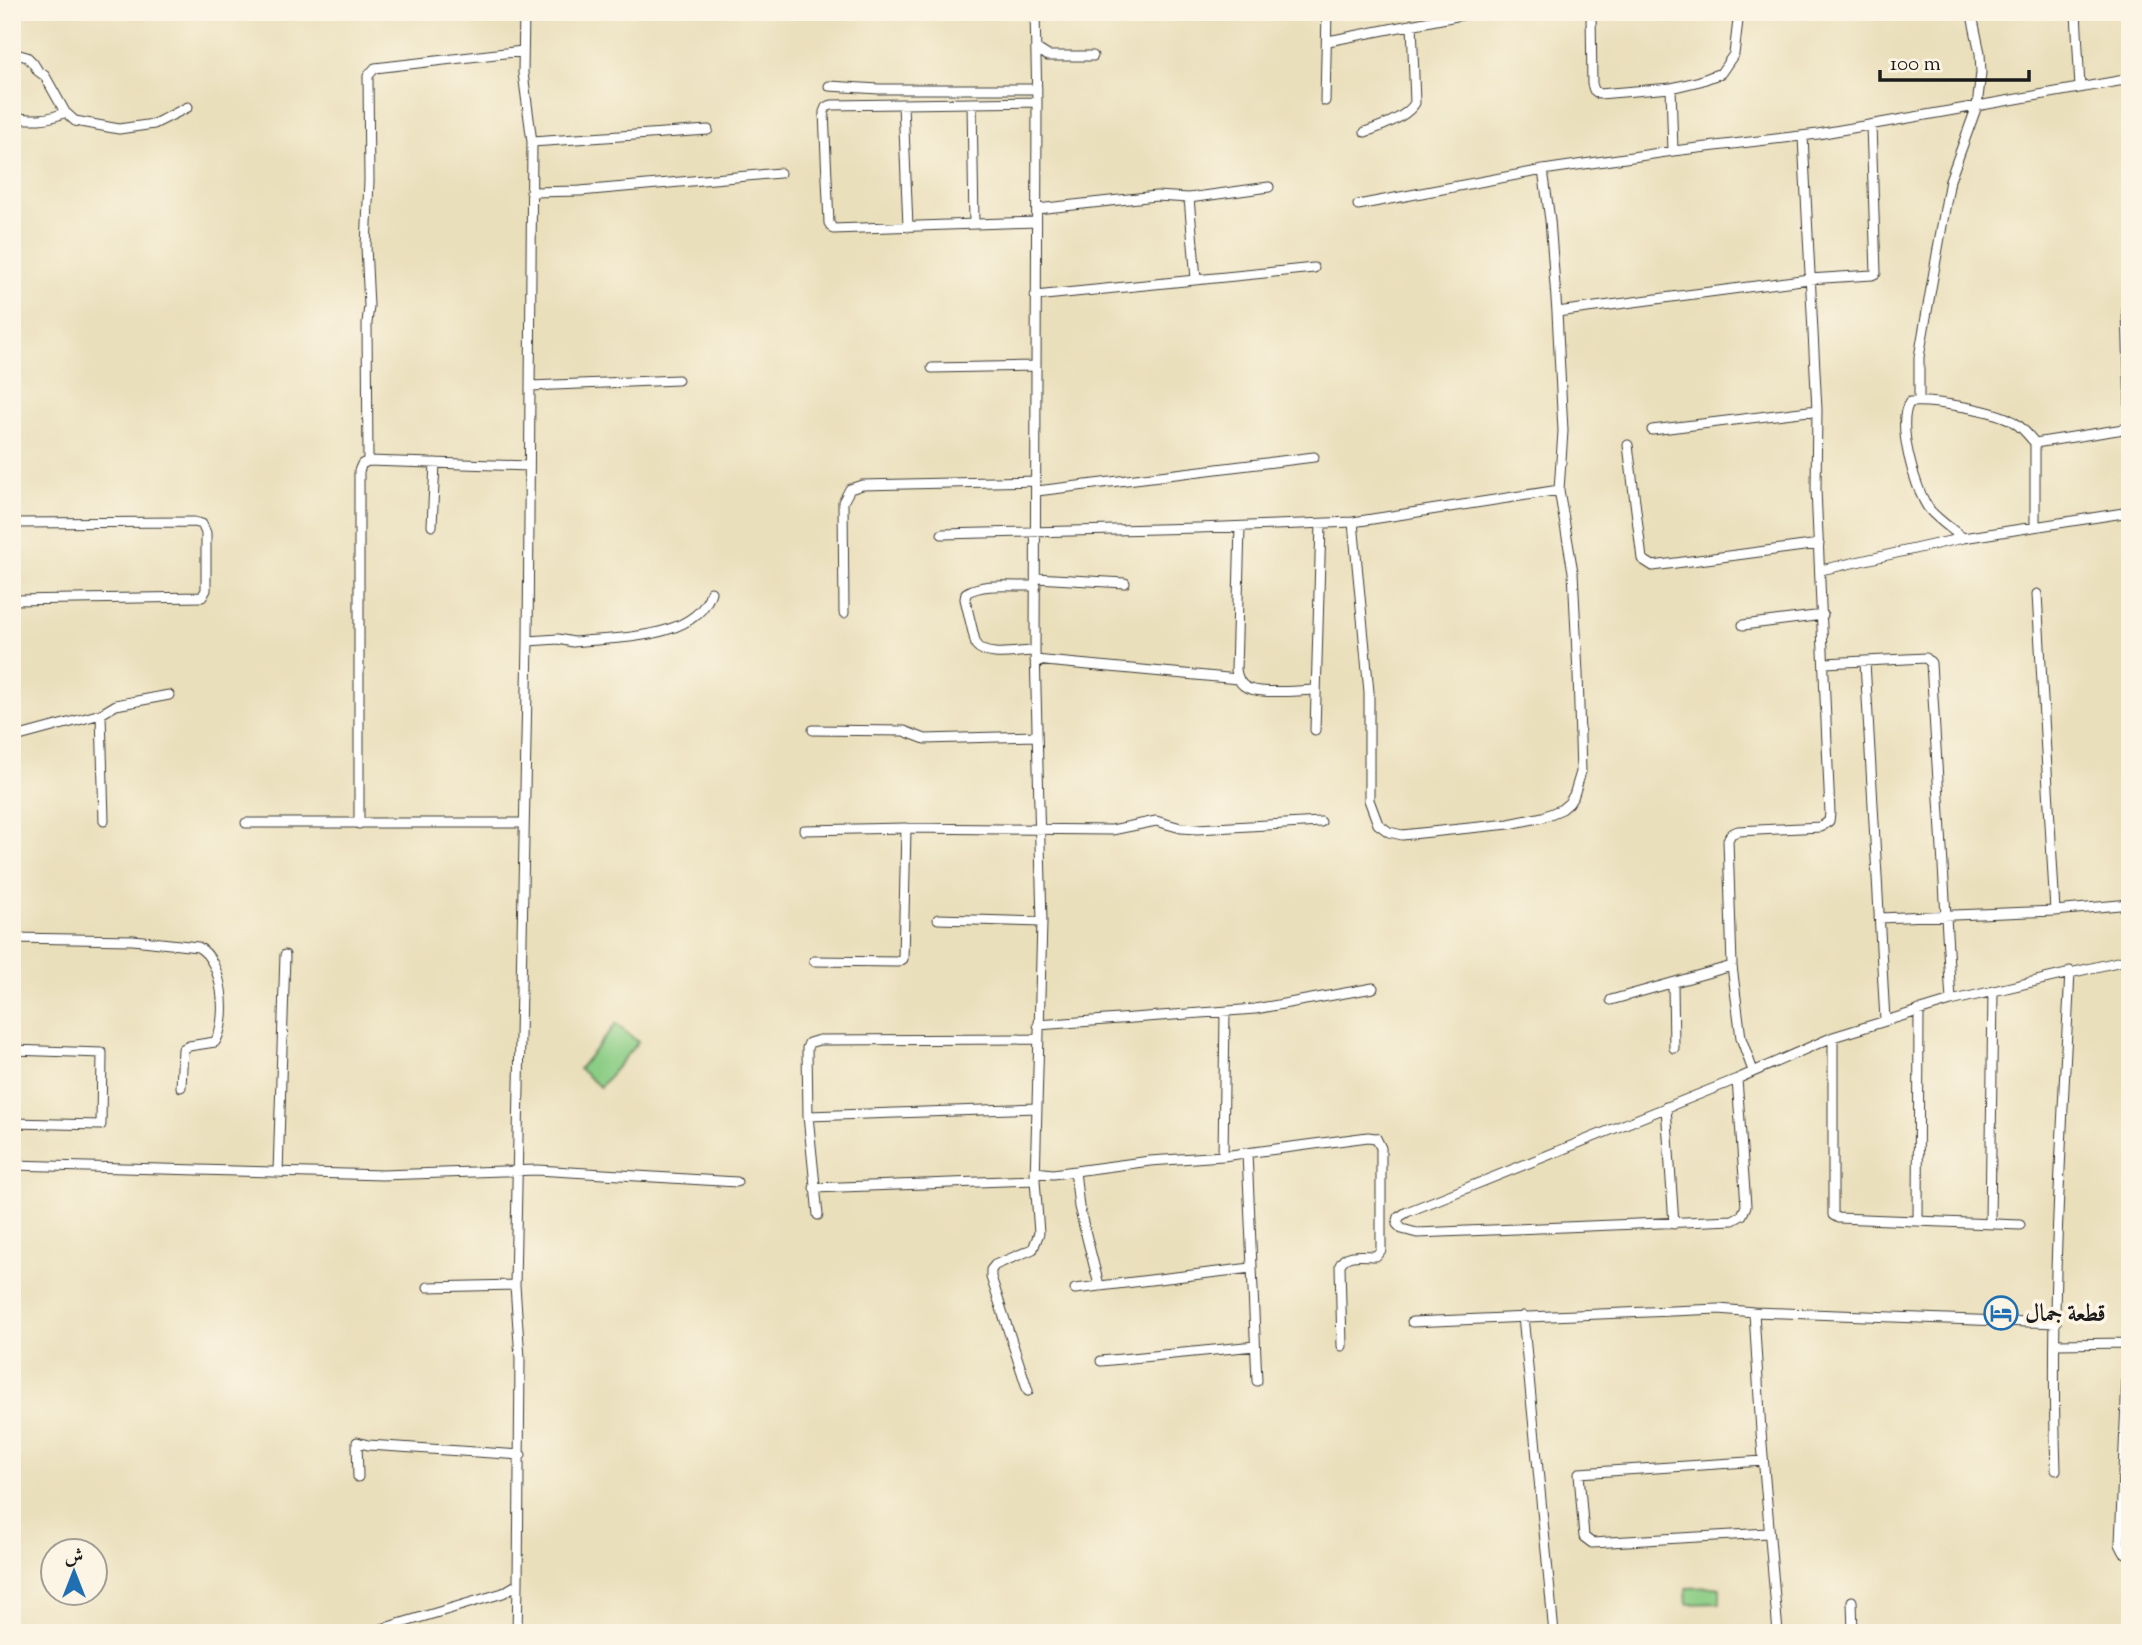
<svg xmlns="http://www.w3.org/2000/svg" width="2142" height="1645" font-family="'Sorts Mill Goudy',Amiri,serif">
  <rect width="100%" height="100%" fill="#fcf5e5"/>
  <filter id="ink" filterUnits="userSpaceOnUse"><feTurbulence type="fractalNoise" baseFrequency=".0143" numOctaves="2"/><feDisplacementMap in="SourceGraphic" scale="14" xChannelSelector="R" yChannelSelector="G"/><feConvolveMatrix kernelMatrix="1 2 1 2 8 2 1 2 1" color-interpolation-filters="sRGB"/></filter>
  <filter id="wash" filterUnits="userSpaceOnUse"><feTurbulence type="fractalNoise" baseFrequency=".00686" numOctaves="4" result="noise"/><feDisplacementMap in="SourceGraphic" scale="28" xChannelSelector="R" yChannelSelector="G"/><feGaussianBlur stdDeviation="1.57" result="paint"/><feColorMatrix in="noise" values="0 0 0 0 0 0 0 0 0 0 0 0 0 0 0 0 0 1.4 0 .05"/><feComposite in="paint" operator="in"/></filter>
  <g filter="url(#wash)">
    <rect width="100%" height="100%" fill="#eadfbb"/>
    <path fill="#8bcd85" stroke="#547450" stroke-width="2" d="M616,1024L638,1042L600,1087L579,1069Z
      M1720,1587V1603L1687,1604L1686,1588Z"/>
  </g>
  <g filter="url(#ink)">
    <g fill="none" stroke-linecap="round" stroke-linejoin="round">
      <defs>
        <path id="street" d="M1591,12L1592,84L1594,90L1599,94L1671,88L1700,81L1721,73L1734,54L1739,12
          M2076,12L2080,88
          M1328,41L1477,12
          M1037,49L1048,56H1093
          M12,53L27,57L33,63L38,71L45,76L65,112L75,121L119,129L154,124L188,107
          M829,86L879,89H1037
          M1671,88L1673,151
          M1325,101L1327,12
          M972,103L974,224
          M903,104L908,227
          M12,117C31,120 48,121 65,112
          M1365,132C1380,127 1407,117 1415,103L1412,24
          M532,142L708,130
          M531,192L580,191L780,173
          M1189,198L1196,279
          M1358,205L1543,170
          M1037,209L1156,196L1189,198L1269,187
          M1036,222L833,229L829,223L824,112L826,107L832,105L1037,102
          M1035,296L1314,268
          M2130,304L2127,309L2130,410
          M1557,312L1809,279L1872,275L1876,273L1871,125
          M932,368L1035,366
          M530,386L678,380
          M1919,401V357L1950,180L1977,106L1981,73L1980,53L1973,20L1976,12
          M1652,430L1817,410
          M2035,443L2130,428
          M1628,445L1642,559L1653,566L1819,544
          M368,461L529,466
          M1037,491L1314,457
          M1353,522L1369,692V800L1378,824L1389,832L1402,835L1421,833L1509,824L1543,817L1562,809L1569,803L1574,795L1581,772L1578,674L1573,572L1559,490L1563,431L1557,312L1550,220L1543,170L1673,151L1818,134L2130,79
          M12,523L194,522L202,524L206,533V590L202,597L12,600
          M432,526L435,463
          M1240,527L1236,670C1237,675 1238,681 1243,685C1255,696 1299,690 1316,690
          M942,534L1199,528L1353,522L1559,490
          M1963,538C1952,529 1938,520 1929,509C1915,490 1895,421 1910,402C1931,400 1999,410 2015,423C2023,428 2029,436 2035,443V526
          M1821,570L1963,538L2130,512
          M1036,578L1125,583
          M2037,594L2055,911
          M844,613L843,502L850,489L862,485L1036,481
          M1743,625L1823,615
          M528,641L558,639L573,642C615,637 697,641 711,592
          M1035,651C1017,651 988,659 976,645L965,599L966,593C984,582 1015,587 1036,586
          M1035,660L1238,679
          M1865,662L1885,1020
          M1825,663L1926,658L1931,663L1951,1001
          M101,714L104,821
          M813,730L904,731L925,739L1037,736
          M1315,730L1321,524
          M12,738L101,714L116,705L169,695
          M246,823H524
          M359,824V471L362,464L368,461L367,323L369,306L366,246L369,181L368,76L375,68L523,51
          M2125,825L2130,824
          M804,830L906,828L1112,830L1156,821L1181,828L1197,829L1321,822
          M1879,918L2055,911L2130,904
          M938,919L1042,922
          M12,938L133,940L198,947C223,960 229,1019 215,1042L189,1046L183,1049L181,1087
          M814,961L898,962L903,959L906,828
          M1673,983L1674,1048
          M1611,1000L1732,966
          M1038,1025L1255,1009L1373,988
          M1833,1037V1215L1838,1218L2020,1225
          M12,1050L102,1053L101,1125L12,1123
          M1753,1071L1741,1038L1732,966L1728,840L1731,834L1738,831L1821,827L1829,821L1830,813L1816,489L1817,410L1803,137
          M1737,1079L1746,1206L1742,1215L1733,1220L1417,1233L1402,1229L1397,1224L1399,1217L1407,1212L1737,1079L1833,1037L1951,1001L2130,959
          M1666,1107L1674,1224
          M808,1116L1037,1108
          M1247,1153L1257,1381
          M1223,1156L1225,1012
          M12,1165L382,1175L537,1170L737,1182
          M1075,1171L1079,1207L1098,1281
          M1035,1172L1053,1174L1150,1161L1223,1156L1368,1137L1376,1138L1381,1148V1250L1376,1256C1363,1256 1346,1252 1340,1265L1342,1346
          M278,1173L285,955
          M814,1188L1035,1180
          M818,1215L808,1116L807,1048L809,1043L819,1040L1037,1039
          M1918,1220L1919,1010
          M1990,1223L1993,991
          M428,1287L515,1285
          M1075,1289L1251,1268
          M2130,1305L2120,1544L2124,1552L2130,1555
          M1754,1312L1761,1432L1778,1633
          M1523,1316L1554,1633
          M1412,1322L1719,1309L1754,1312L2056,1323
          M2056,1344L2130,1343
          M1101,1361L1255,1346
          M1028,1391L991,1277V1270L995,1265L1033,1249L1039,1233L1035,1180L1042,922L1035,651L1037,102L1035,12
          M1763,1461L1579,1473L1584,1537L1592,1543L1768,1533
          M2056,1470C2050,1304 2062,1137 2070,971
          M358,1477L357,1442L368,1445L521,1455
          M1852,1601L1853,1633
          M368,1633L503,1593L518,1584L520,1358L515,1285L528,641L532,142L523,73L524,12
          M517,1633L518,1584"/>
      </defs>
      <use href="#street" stroke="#3b3934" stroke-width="11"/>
      <use href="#street" stroke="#fff" stroke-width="9"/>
    </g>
  </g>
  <defs>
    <symbol id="hotel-ring" viewBox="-11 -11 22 22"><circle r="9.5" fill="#fcf5e5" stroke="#1f6fb2" stroke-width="1.5"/><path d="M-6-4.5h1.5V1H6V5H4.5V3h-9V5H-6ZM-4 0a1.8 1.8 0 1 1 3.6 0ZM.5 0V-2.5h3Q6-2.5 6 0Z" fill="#1f6fb2"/></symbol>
  </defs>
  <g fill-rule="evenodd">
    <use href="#hotel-ring" x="1982" y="1294" width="38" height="38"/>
  </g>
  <g text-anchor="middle" stroke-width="7" stroke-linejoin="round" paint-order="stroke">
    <g font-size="24" font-weight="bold" fill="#1c1c1c" stroke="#fcf5e5" text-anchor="start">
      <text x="2025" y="1321">قطعة جمال</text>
    </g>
  </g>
  <rect width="2142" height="1645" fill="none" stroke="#fcf5e5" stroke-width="42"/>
  <g transform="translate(74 1572)"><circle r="33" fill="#fcf5e5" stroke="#a29e95" stroke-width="2"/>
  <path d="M0-5L12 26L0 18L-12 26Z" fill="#1f6fb2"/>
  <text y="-10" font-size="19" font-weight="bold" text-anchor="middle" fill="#1c1c1c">ش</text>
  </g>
  <path d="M1880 70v10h149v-10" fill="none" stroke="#1c1c1c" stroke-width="3.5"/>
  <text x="1890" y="70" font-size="21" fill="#1c1c1c" stroke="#fcf5e5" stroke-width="5" paint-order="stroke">100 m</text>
</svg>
